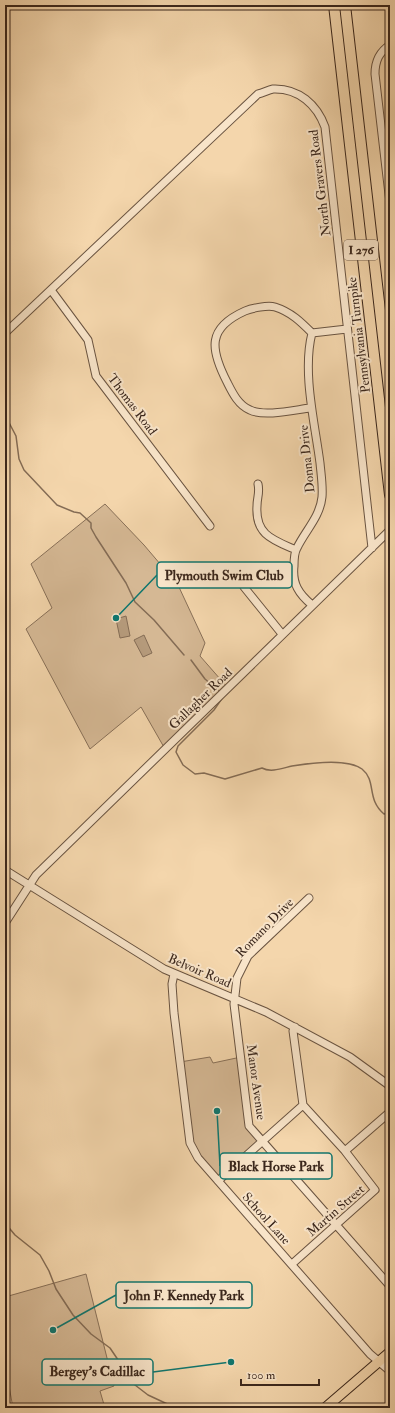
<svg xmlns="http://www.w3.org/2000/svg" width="395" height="1413" font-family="'IM FELL Double Pica',serif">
  <rect width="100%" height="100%" fill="#f4d6ac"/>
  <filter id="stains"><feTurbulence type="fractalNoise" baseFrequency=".005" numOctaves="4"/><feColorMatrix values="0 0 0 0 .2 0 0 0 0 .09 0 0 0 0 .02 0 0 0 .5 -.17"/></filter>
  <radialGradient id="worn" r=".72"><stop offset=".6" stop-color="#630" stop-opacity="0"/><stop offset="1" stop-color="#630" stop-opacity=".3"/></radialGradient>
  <path fill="#d5b894" stroke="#887058" d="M105,504L144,545L178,585L205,643L200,656L228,688L165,749L141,707L90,749L26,629L52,608L31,564Z
    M210,1057L213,1063L241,1057L249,1126L263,1141L218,1181L190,1143L180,1062Z
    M86,1274L114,1386L100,1391L105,1408H13L5,1364V1297Z"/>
  <path fill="#b59a7b" stroke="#846c55" d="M126,616L130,636L120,638L116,619Z
    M144,635L152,653L143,657L134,640Z"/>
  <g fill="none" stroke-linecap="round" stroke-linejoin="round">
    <path stroke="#846c55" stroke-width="1.5" d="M5,415L16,436L19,459L24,470L57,505L74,512L80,513L91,523V528L96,537L126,583L135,602L154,620L184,655
      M191,660L205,679L219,691
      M223,697L214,710L178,746L176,752L183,765L195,774L204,773L225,779L262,768C271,773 283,768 292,766C310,763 347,758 362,769C377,781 366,799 384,814L390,813
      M5,1223L15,1235L40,1255L49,1271L56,1289L73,1315L91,1334L110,1348L135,1385L148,1395L176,1408"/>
    <defs>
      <path id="minor" d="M390,45C379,52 375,61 375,74L390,203
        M51,290L88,340L96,376L210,526
        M5,333L258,94C263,93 268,90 273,89C299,88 317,105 325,127L372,548
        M310,408C294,410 264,417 250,410C238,405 232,392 227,382C210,349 207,328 245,311C252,308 268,305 275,307C291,312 301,322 312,333
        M258,484C260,493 257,497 257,506C255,535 273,540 296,550
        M244,587L282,634
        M312,605C299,594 292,584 294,566C294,561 294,553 297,548C305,531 320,517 322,497C323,486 321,474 320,463C315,424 302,372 312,333L347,329
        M5,870L164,969L266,1012L350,1057L390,1086
        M309,898L248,956L237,978L234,1004L249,1126L390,1286
        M5,923L36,875L390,530
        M174,974L172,984L174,1013L190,1143L198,1158L370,1354L390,1371
        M345,1151L390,1112
        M218,1181L303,1105
        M292,1264L375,1190L345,1151L303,1105L293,1031L295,1027"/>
      <path id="major" d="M325,1408L390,1352"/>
      <path id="highway" d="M334,5L390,495
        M345,5L390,398"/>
    </defs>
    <use href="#minor" stroke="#695340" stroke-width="9"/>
    <use href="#major" stroke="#3b271c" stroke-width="11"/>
    <use href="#highway" stroke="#3b271c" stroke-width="12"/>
    <use href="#minor" stroke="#f8e4c9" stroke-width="7"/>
    <use href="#major" stroke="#f4d6ac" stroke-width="9"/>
    <use href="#highway" stroke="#f4d6ac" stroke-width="10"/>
  </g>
  <g text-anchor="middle" stroke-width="4" stroke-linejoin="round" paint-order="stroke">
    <rect fill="#f8e4c9" stroke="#746050" stroke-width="1" x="344" y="240" width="34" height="20" rx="3"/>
    <g font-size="12" font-weight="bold" fill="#3b271c">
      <text x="361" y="254">I 276</text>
    </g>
    <g font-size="13" fill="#3b271c" stroke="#f8e4c9">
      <text transform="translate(319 183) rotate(-97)" y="5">North Gravers Road</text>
      <text transform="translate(358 335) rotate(-97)" y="5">Pennsylvania Turnpike</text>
      <text transform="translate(133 404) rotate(53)" y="5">Thomas Road</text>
      <text transform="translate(306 459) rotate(-96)" y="5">Donna Drive</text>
      <text transform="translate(200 698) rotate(-44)" y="5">Gallagher Road</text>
      <text transform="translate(264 927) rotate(-46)" y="5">Romano Drive</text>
      <text transform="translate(200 970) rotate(23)" y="5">Belvoir Road</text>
      <text transform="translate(257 1082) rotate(82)" y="5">Manor Avenue</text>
      <text transform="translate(335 1210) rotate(-41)" y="5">Martin Street</text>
      <text transform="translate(267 1218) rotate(48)" y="5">School Lane</text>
    </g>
  </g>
  <path fill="none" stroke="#0f766e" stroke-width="1.5" d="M116 618L157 575M217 1111L220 1166M53 1330L116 1295M231 1362L153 1372"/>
  <g fill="#0f766e" stroke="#f8e4c9" stroke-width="1.5">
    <circle cx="116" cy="618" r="4"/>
    <circle cx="217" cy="1111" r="4"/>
    <circle cx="53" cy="1330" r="4"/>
    <circle cx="231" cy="1362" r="4"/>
  </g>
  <g fill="#f8e4c9" stroke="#0f766e" stroke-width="1.5">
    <rect x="157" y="562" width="135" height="26" rx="4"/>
    <rect x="220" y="1153" width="112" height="26" rx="4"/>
    <rect x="116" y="1282" width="136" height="26" rx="4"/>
    <rect x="42" y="1359" width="111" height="26" rx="4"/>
  </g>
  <g font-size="14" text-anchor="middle" font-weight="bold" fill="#3b271c">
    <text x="224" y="580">Plymouth Swim Club</text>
    <text x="276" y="1171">Black Horse Park</text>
    <text x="184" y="1300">John F. Kennedy Park</text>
    <text x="97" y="1376">Bergey's Cadillac</text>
  </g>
  <rect width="395" height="1413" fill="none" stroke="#f4d6ac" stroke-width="20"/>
  <rect x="6" y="6" width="383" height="1401" fill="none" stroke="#3b271c" stroke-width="2"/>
  <rect x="10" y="10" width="375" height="1393" fill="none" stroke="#3b271c"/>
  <path d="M241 1379v6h78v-6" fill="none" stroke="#3b271c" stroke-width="2"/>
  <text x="247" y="1379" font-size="12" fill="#3b271c" stroke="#f8e4c9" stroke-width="3" paint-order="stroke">100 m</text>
  <rect width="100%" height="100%" filter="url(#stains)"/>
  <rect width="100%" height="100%" fill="url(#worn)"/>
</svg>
